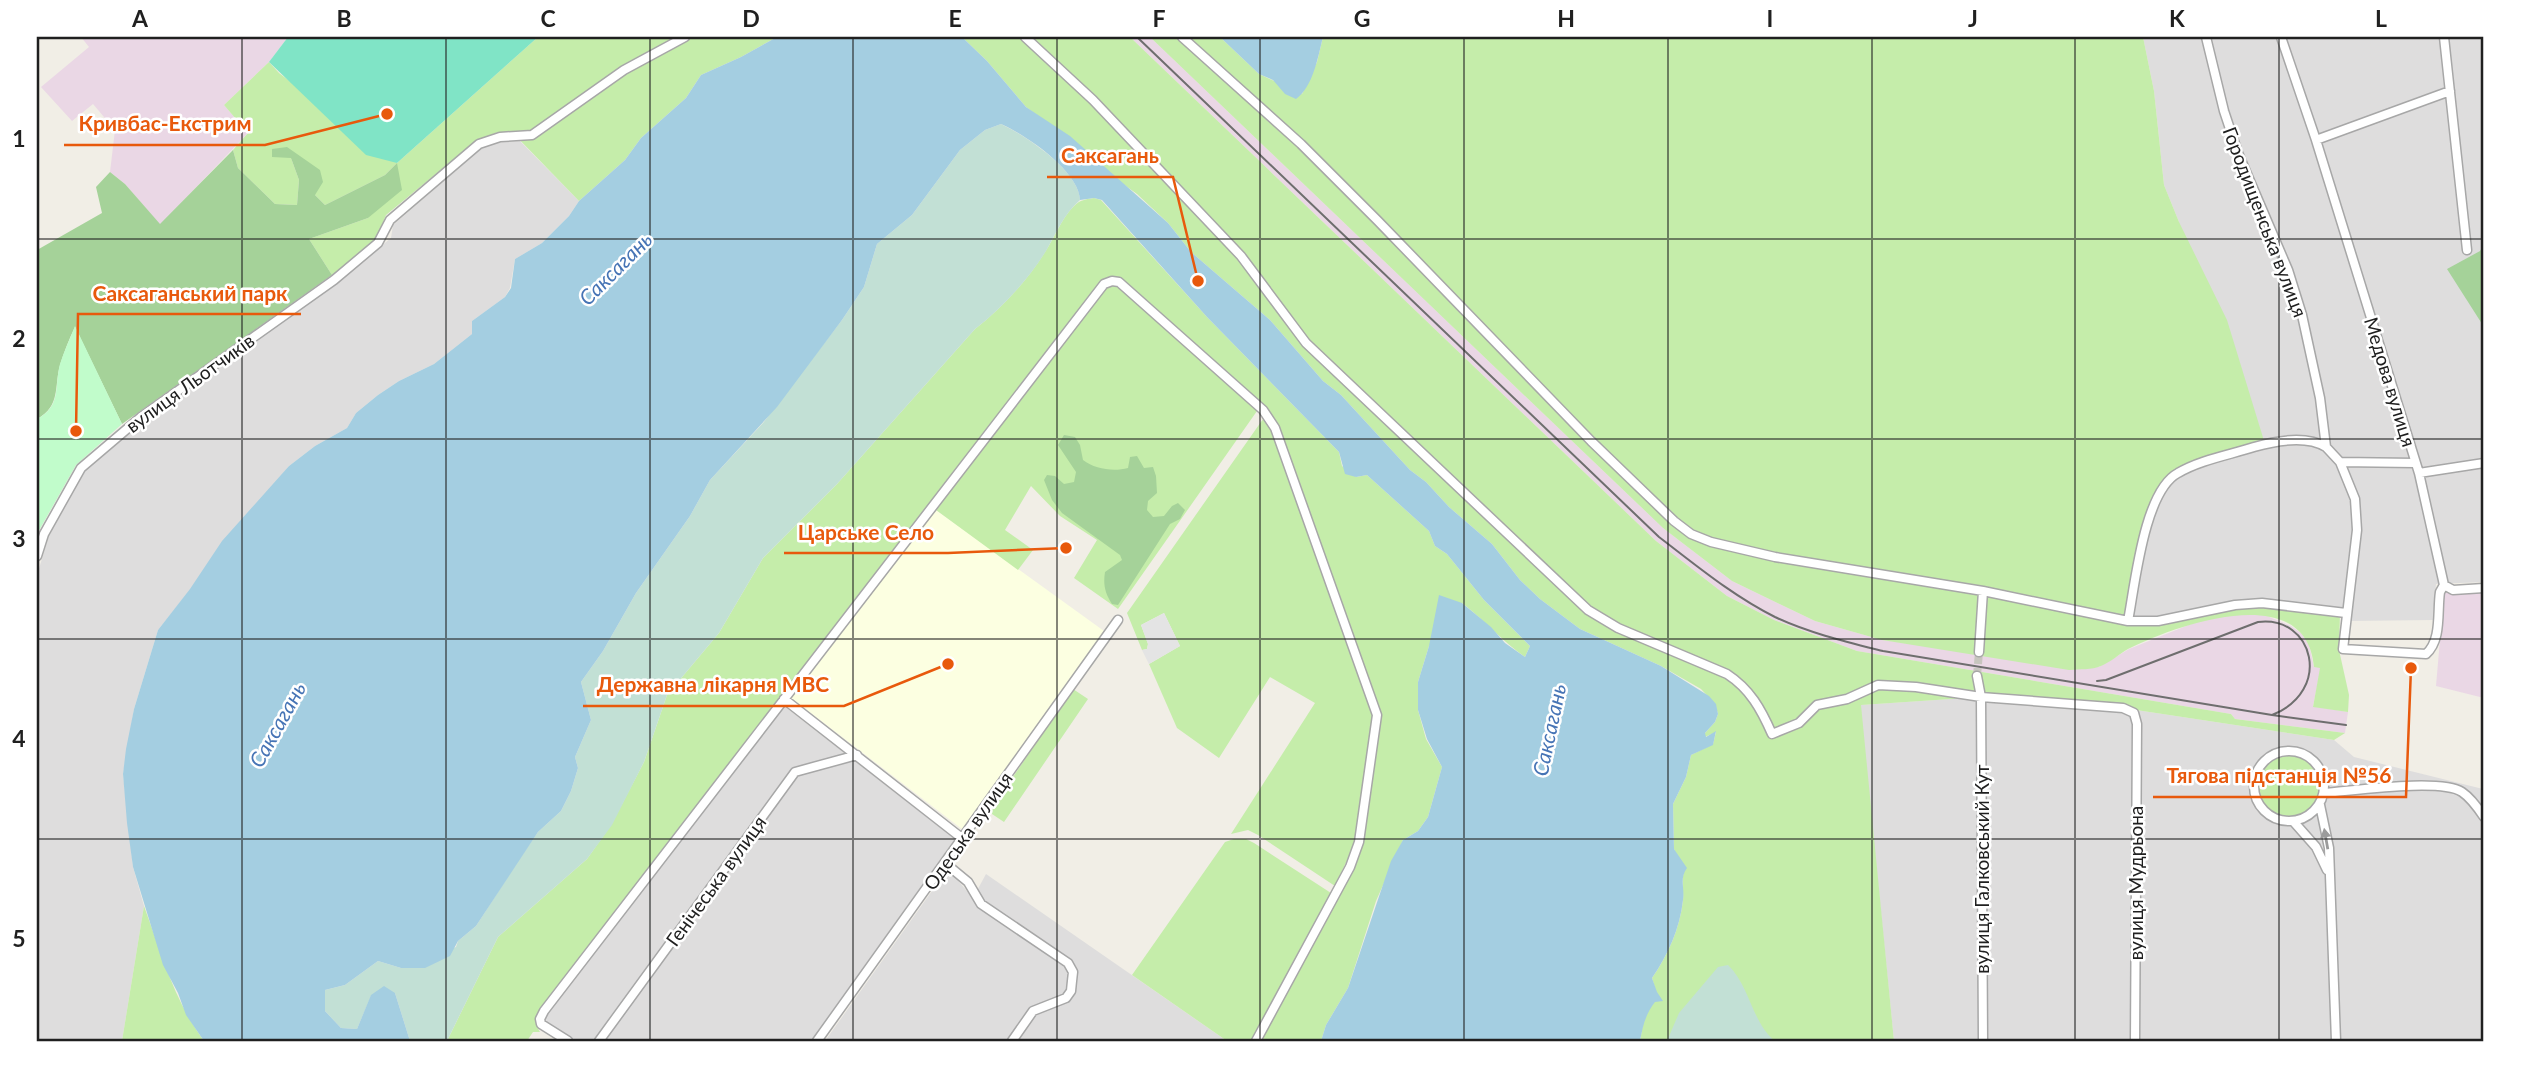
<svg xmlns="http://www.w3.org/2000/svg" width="2521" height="1078" font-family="Lato,sans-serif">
  <rect width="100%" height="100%" fill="#f1eee6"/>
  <path fill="#dedddd" d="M2143,37H2484V582L2436,584L2433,620L2345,621L2346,614L2128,621L2179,222L2164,185L2154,91Z
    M520,141L579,201L569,216L542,243L515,259L510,288L505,297L472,321V334L434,364L399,381L378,395L356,413L347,428L315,446L289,466L158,630L134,709L123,774L133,867L144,906L122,1041H37V575L49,536L67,501L85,471L145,420L337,283L391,238L393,225L483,147L501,142Z
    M1981,697L2123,708L2334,740L2354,757L2483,789L2484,1041H1894L1860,705Z
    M784,706L955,839L811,1041H576L550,1026L545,1019L547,1012Z
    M986,874L1227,1041H825L942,877L948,875L954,876L973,898Z"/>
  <path fill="#ead7e5" d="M81,37H288L269,62L224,105L248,133L160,225L125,184L110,172L115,130L93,104L72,121L41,87L89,47Z
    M1130,37H1150L1663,528L1732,581L1815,621L1882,640L2099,667L2129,649L2201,620L2245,614L2267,616L2291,626L2302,634L2309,645L2314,667H2321L2313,706L2348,712L2345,733L2235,719L2231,714L1857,651L1774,620L1727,596L1656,541Z
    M2484,592V698L2436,686L2444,593Z"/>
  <path fill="#fcffe1" d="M936,510L1104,631L962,829L790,697Z"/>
  <path fill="#c5edaa" d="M538,37H777L741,57L701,75L686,98L641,138L625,160L579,201L512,132H498L477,140L386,215L375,242L332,275L309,239L368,218L397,163L385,175L325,205L315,195L291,158L299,180L297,205L275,204L238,168L233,150L248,133L224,105L269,62L279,73L397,163Z
    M962,37H1130L1656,541L1727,596L1774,620L1857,651L2231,714L2235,719L2345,733L2334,740L2123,708L1981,697L1861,705L1894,1041H1640C1642,1033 1642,1024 1645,1017C1654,999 1659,999 1652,978C1668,955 1680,928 1683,900C1684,890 1681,881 1684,872L1674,849L1673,804L1686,777L1691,755L1713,744L1716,732L1705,737V733L1715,722L1718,714L1715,704L1701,689L1661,666L1580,629L1540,599L1520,580L1492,544L1449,507L1426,482L1410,470L1341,395L1323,381L1270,320L1191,252L1168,223L1137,194L1112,176L1095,158L1026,107L987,61Z
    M1150,37H1220L1259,74L1302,94L1317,62L1323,37H2143L2154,91L2164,185L2179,222L2227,320L2265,444L2176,473L2153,505L2128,621H2158L2235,605L2340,613L2339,650L2349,695L2348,712L2313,707L2320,668L2314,667C2306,578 2176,625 2128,649C2119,654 2111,662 2101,666C2092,670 2079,669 2069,670L1882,640L1815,621L1732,581L1663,528Z
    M1094,198L1101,200L1207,317L1339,452L1342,466L1356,477L1367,475L1429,531L1435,546L1447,554L1484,600L1530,646L1525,657C1502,641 1484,620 1462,603L1429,646L1418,682V710L1426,739L1442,767L1428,817L1418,831L1403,840L1376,901L1348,988L1326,1025L1321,1041H1259L1362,843L1381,714L1278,427L1265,408L1120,278L1111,277L1102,281L540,1009C536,1018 534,1023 540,1032H533L527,1041H447L498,937L587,859L611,825L644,762L667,695L719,633L763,558L837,484L975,329C1002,308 1027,281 1045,252C1055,237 1061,219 1074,206C1080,200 1086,199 1094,198Z
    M1112,284L1118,285L1257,411L1118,609L1074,578L1097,540L1060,516L1031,486L1005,530L1033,550L1018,570L936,510L1107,287Z
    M1263,419L1270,428L1373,714L1356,841L1335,886L1258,835L1248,830L1231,834L1315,703L1270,677L1219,758L1177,728L1149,664L1180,646L1164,613L1141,625L1148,644L1147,649L1142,650L1127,613Z
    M1073,689L1088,699L1004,822L989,812Z
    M2255 786a34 34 0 1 1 68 0a34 34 0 1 1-68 0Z
    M1234,839H1246L1254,843L1331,893L1251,1041H1227L1132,975L1225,842Z
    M144,906C162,955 173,998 204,1041H122Z"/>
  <path fill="#a5d299" d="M287,147L320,170L323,182L315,195L325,205L385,175L397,163L402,190L368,218L309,239L332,275L122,424L75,327C69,339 64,352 60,365C54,386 61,406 37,419V250L102,213L96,187L110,172L125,184L160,224L233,150L238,168L275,204L297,205L299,180L291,158L272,157V149Z
    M2484,244V327L2447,269L2480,251Z
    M1064,435L1075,437L1080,445L1083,460C1095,469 1113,472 1128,468L1130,457L1137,456L1144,468L1153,467L1156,476L1157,493L1148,501L1147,510L1153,517L1164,516L1172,506L1178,503L1185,510L1180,519L1170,524L1118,605L1112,604C1105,593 1103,585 1105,572L1122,560L1120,555L1062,513L1052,500L1044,480L1047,475L1055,476L1064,484L1074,482L1076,472L1058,445Z"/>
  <path fill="#c2e0d5" d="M1001,124C1026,136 1079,171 1080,200C1064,214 1056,233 1046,251C1028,280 1002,308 975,329L837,484L763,558L719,633L667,695L644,762L612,825L587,859L498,937L447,1041H410L395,993L371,996L357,1029L341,1028L325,1011V990L345,985L378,961L401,968L456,947L458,941L476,926L520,858L538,832L561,811L571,791L578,768L575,757L591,720L581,682L603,651L636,593L690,516L710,480L763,423L842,320L864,287L877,244L912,215L960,150L985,130Z
    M1728,965C1750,986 1752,1023 1775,1041H1667L1679,1013L1718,967Z"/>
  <path fill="#c1fccb" d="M75,326L122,424L76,465L37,534V419C62,406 54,386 60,364C64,351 70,339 75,326Z"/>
  <path fill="#80e4c6" d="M288,37H538L397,163L366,155L269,62Z"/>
  <path fill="#e4e4e4" d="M1164,613L1180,646L1149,664L1142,650L1147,649L1148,644L1141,625Z"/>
  <path fill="#a4cee1" d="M777,37H962L987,61L1026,107L1070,136L1168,223L1191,252L1270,320L1323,381L1341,395L1410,470L1426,482L1449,507L1492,544L1520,580L1540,599L1580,629L1661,666L1709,696L1716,704L1718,714L1715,722L1705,733L1706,737L1716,731L1713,745L1691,755L1686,777L1673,804L1674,849L1687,868C1679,879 1685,888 1683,900C1680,928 1668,955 1652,978L1657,992L1663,1001L1655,1002C1645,1015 1643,1026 1640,1041H1321L1326,1025L1348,988L1391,861L1403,840L1418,831L1428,817L1442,767L1427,739L1418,710V682L1429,646L1439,595L1462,603L1491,627L1505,643L1525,657L1530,646L1484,600L1447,554L1435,546L1429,531L1367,475L1356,477L1345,474L1339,452L1207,317L1102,200L1094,198L1080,200C1079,171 1026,135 1001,124L985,130L960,150L912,215L877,244L864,287L842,320L777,407L710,480L690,516L636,593L603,651L581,682L591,720L575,757L578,768L571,791L561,811L538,832L476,926L458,941L450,956L425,968H401L378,961L345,985L325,990V1011L341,1028L357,1029L371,995L384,986L395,993L410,1041H204L186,1015L178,993L163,965L133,867L127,823L123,774L126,749L134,709L158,630L190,589L222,541L289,466L315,446L347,428L356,413L378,395L399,381L434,364L472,334V321L505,297L511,288L515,259L542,243L569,216L579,201L625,160L641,138L686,98L701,75L741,57Z
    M1220,37H1323C1318,57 1313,87 1296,99L1285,94L1273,80L1259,74Z"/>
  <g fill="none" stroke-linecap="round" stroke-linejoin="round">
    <path stroke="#c7c5be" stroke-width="8" stroke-dasharray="8 4" stroke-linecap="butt" d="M1977,676L1979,652"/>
    <defs>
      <path id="minor" d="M1025,37L1093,100L1241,256L1306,343L1588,610L1618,628L1727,674C1750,689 1761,709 1772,734L1799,723L1817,705L1847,699L1878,685L1916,687L1981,697L2123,708L2134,713L2137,724L2135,1041
        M1182,37L1301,144L1378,221L1591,441L1674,521L1691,534L1711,542L1775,557L1983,591L2128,621H2158L2235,605L2262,603L2346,613
        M2206,37L2224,111L2238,153L2288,270L2302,315L2320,398L2326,447L2340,462L2355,499L2357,530L2343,649L2426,654C2442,640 2437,612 2440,592L2444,585
        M2281,37L2316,140L2419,473L2444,585L2453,590L2484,588
        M2444,37L2467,250
        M2316,140L2450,91
        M2340,462L2415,463
        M2419,473L2484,463
        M37,556L44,534L81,468L141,417L334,280L378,243L390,220L479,144L500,137L532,135L624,70L685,37
        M2128,621C2135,585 2144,491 2178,473C2200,460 2229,455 2254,447C2275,441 2306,435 2326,447
        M1979,652L1983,591
        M1977,676L1981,697L1983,1041
        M784,699L963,839
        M2254 786a35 35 0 1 1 70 0a35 35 0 1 1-70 0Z
        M2324,793C2353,791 2440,778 2462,792C2471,798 2478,808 2484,817
        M2320,805L2329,848L2336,1041
        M2293,821L2316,847L2327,870
        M945,863L968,882L981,904L1068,963L1073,972L1072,981L1071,991L1066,998L1033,1011L1012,1041
        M568,1041L541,1024L540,1019L544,1011L1104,284L1112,281L1119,282L1263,410L1275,428L1377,715L1359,842L1350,867L1256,1041
        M599,1041L795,772L857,755
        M817,1041L1118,620"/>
    </defs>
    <use href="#minor" stroke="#a7a7a7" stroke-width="11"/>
    <use href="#minor" stroke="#fff" stroke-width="8"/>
    <path stroke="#6e6e6e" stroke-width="2" d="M1137,37L1659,537C1697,566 1733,596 1775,617C1809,633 1847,642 1883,651L2272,715L2346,725
      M2097,681L2106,680L2258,622C2314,615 2333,691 2272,715"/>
  </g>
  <defs><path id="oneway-solid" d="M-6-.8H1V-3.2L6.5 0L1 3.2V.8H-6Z" transform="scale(1.75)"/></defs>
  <use fill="#9b9b9b" href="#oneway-solid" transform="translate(2326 839) rotate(-100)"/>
  <path fill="none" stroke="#202020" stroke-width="2" stroke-opacity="0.55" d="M242,37V1041M446,37V1041M650,37V1041M853,37V1041M1057,37V1041M1260,37V1041M1464,37V1041M1668,37V1041M1872,37V1041M2075,37V1041M2279,37V1041M37,239H2484M37,439H2484M37,639H2484M37,839H2484"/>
  <g text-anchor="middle" stroke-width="5" stroke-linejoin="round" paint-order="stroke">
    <g font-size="19" fill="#202020" stroke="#fff">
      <text transform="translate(2265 222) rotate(69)" y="7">Городищенська вулиця</text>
      <text transform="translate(2390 382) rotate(73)" y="7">Медова вулиця</text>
      <text transform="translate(190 383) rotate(-36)" y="7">вулиця Льотчиків</text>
      <text transform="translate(968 831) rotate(-55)" y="7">Одеська вулиця</text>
      <text transform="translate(1982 869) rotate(-90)" y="7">вулиця Галковський Кут</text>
      <text transform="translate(716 881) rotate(-54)" y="7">Генічеська вулиця</text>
      <text transform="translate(2136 883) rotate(-90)" y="7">вулиця Мудрьона</text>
    </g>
    <g font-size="21" font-style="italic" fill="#4674b5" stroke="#fff">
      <text transform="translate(616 269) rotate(-45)" y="7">Саксагань</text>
      <text transform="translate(278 725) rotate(-61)" y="7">Саксагань</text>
      <text transform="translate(1550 730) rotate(-78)" y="7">Саксагань</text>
    </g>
  </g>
  <path fill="none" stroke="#e8590c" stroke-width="2.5" d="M387 114L265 145H64M1198 281L1173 177H1047M76 431L78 314H301M1066 548L948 553H784M948 664L844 706H583M2411 668L2406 797H2153"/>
  <g fill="#e8590c" stroke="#fff" stroke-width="2.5">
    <circle cx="387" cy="114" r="7"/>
    <circle cx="1198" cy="281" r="7"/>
    <circle cx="76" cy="431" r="7"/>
    <circle cx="1066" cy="548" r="7"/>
    <circle cx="948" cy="664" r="7"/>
    <circle cx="2411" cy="668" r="7"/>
  </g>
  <g font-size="21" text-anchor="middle" font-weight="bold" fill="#e8590c" stroke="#fff" stroke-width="5" stroke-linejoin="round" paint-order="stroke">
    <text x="165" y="131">Кривбас-Екстрим</text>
    <text x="1110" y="163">Саксагань</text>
    <text x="190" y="301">Саксаганський парк</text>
    <text x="866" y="540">Царське Село</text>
    <text x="713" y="692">Державна лікарня МВС</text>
    <text x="2279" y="783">Тягова підстанція №56</text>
  </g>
  <rect width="2521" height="1078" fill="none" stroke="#ffffff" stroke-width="77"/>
  <rect x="38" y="38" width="2444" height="1002" fill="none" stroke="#202020" stroke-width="2.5"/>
  <g font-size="23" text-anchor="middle" font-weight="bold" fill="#202020">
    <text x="140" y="27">A</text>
    <text x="344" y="27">B</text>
    <text x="548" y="27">C</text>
    <text x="751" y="27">D</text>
    <text x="955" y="27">E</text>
    <text x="1159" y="27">F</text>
    <text x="1362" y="27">G</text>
    <text x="1566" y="27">H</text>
    <text x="1770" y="27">I</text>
    <text x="1973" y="27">J</text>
    <text x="2177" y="27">K</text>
    <text x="2381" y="27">L</text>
    <text x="19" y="147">1</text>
    <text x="19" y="347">2</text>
    <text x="19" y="547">3</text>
    <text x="19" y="747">4</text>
    <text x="19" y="947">5</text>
  </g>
</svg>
